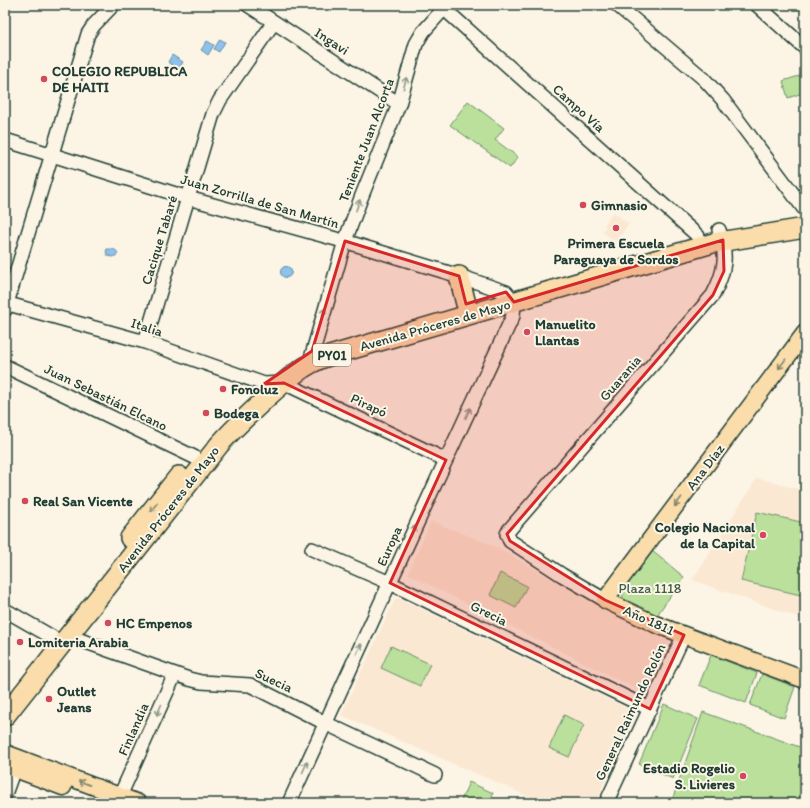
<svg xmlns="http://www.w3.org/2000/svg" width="810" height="808" font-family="Itim,sans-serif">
  <rect width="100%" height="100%" fill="#fcf5e5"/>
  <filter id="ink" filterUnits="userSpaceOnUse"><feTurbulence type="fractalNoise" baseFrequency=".025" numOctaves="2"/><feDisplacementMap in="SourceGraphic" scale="8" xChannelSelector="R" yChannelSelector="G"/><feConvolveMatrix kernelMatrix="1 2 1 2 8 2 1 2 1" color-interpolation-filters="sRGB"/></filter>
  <g filter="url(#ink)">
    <path fill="#fbe8d3" d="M613,212L629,224L616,242L602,232L606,226L604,225Z
      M757,478L805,491V620L692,580Z
      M431,521L497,547L612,614L671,640L646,694L408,574Z
      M399,598L637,713L595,803H543L341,715L395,599Z"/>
    <path fill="#bae09c" stroke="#6c8e68" d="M805,74V92L788,98L783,81Z
      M468,101L504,128L495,140L518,157L510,168L450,125Z
      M757,512L805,523V596L741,581Z
      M651,550L684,577L657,615C649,612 629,607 624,601C622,598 623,593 623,589Z
      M500,573L527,586L516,608L490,595Z
      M391,646L430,664L420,686L381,668Z
      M711,655L757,673L746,703L699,685Z
      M762,674L795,687L784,718L750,705Z
      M664,704L698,719L673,779L639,764Z
      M703,712L805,749V803H671Z
      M564,715L584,725L569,757L549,748Z
      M469,782L493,793L490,803H460Z"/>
    <path fill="#8ec1eb" stroke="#628ca2" d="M220,39L225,42L219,52L214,49Z
      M207,41L214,45L208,55L201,50Z
      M172,55L183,62L179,69L168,62Z
      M107,249C112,249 116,249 118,253L117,255L113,257L108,256L106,252Z
      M280.5 272a5.5 5.5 0 1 1 11 0a5.5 5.5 0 1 1-11 0Z"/>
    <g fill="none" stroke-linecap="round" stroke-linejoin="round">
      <defs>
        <path id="minor" d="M248,5L399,104
          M440,5L698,236
          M617,5L704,79L723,100L805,210
          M757,5L805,48
          M5,140L188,198L354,244L459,276L506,292L514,302L513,316L446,460L289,803
          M5,303L145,342L264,384L284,383L446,460
          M5,310L88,34L94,25L113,5
          M145,342L213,114L220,100L274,22
          M309,365L345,241L361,198L399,104L416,44L423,32L447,5
          M5,366L194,457
          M312,549L390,583L650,709
          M605,600L562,575L510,541L507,534L509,530L713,295C725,272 728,255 719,230
          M5,610L52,637
          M69,636L189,679L201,682L250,685L325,723L435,775
          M5,794L14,769
          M120,796L175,674
          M606,803L684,635"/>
        <path id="major" d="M805,333L605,600L655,624L684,635L805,680
          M5,753L138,803
          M5,765L63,787"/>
        <path id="highway" d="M459,276L466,304
          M130,538L179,476
          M5,716L219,445C232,430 246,417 261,403C281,385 302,364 329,356L713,243L805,228"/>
      </defs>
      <use href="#minor" stroke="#1f3d34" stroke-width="16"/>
      <use href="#major" stroke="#1f3d34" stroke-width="19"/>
      <use href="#highway" stroke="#1f3d34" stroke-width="22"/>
      <use href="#minor" stroke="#fcf5e5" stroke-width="13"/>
      <use href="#major" stroke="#faddab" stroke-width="16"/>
      <use href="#highway" stroke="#faddab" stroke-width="19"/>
    </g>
    <defs><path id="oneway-shaft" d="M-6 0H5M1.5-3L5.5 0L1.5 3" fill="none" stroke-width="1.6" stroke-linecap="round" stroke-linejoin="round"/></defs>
    <g stroke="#8e998c">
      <use href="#oneway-shaft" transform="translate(405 83) rotate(-74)"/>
      <use href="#oneway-shaft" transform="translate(358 205) rotate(-70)"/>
      <use href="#oneway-shaft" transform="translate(323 314) rotate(-73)"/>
      <use href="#oneway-shaft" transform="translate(468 413) rotate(-65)"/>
      <use href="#oneway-shaft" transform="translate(413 531) rotate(-66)"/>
      <use href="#oneway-shaft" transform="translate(359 649) rotate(-65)"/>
      <use href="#oneway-shaft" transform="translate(159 710) rotate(114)"/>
      <use href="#oneway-shaft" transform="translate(305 767) rotate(-66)"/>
    </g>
    <g stroke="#82856a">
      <use href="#oneway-shaft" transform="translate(782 364) rotate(127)"/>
      <use href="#oneway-shaft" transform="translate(678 502) rotate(127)"/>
      <use href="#oneway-shaft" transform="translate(154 507) rotate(128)"/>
      <use href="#oneway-shaft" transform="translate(84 783) rotate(-160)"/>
    </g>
  </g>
  <path fill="#d62828" fill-opacity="0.2" stroke="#d62828" stroke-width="3" stroke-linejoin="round" d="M723,240L724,271L713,295L507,534L510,541L605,600L684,635L650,709L390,583L446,460L284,383L264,384L312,351L345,241L459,276L466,304L506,292L514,302Z"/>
  <g fill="#d1495b" stroke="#fcf5e5" stroke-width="1.5">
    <circle cx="44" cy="79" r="4"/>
    <circle cx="583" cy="205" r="4"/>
    <circle cx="616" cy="228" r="4"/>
    <circle cx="527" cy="332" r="4"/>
    <circle cx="223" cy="389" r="4"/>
    <circle cx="206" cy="413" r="4"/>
    <circle cx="25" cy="501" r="4"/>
    <circle cx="763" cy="535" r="4"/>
    <circle cx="108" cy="623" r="4"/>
    <circle cx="20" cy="642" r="4"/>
    <circle cx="49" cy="699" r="4"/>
    <circle cx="743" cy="776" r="4"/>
  </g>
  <g text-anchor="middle" stroke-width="4" stroke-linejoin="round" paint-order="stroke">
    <rect fill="#fcf5e5" stroke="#617469" stroke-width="1" x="313" y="344" width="38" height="22" rx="3"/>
    <g font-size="13" font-weight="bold" fill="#1f3d34">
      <text x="332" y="360">PY01</text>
    </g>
    <g font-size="14" fill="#1f3d34" stroke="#fcf5e5">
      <text transform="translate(332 41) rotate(33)" y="5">Ingavi</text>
      <text transform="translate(579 108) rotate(42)" y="5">Campo Vía</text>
      <text transform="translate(366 140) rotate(-69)" y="5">Teniente Juan Alcorta</text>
      <text transform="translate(260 201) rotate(16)" y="5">Juan Zorrilla de San Martín</text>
      <text transform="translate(159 240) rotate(-73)" y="5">Cacique Tabaré</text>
      <text transform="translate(435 325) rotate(-16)" y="5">Avenida Próceres de Mayo</text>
      <text transform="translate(147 327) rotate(18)" y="5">Italia</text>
      <text transform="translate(620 378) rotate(-49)" y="5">Guarania</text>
      <text transform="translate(106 397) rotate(26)" y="5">Juan Sebastián Elcano</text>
      <text transform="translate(369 405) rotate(25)" y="5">Pirapó</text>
      <text transform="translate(705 467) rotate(-53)" y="5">Ana Díaz</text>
      <text transform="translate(168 509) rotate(-52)" y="5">Avenida Próceres de Mayo</text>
      <text transform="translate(389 546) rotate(-66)" y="5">Europa</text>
      <text transform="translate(489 613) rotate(26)" y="5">Grecia</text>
      <text transform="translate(649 620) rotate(24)" y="5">Año 1811</text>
      <text transform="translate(274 680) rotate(25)" y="5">Suecia</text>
      <text transform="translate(630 712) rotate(-65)" y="5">General Raimundo Rolón</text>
      <text transform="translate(133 729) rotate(-66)" y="5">Finlandia</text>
    </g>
    <g font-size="14" font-weight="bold" fill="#1f3d34" stroke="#fcf5e5" text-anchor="start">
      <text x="52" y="76">COLEGIO REPUBLICA<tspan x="52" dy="16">DE HAITI</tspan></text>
      <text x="591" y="210">Gimnasio</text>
      <text x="616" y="248" text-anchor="middle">Primera Escuela<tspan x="616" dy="16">Paraguaya de Sordos</tspan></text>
      <text x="535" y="329">Manuelito<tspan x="535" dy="16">Llantas</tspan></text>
      <text x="231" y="394">Fonoluz</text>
      <text x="214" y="418">Bodega</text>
      <text x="33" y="506">Real San Vicente</text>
      <text x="755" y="532" text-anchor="end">Colegio Nacional<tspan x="755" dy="16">de la Capital</tspan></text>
      <text x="116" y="628">HC Empenos</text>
      <text x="28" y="647">Lomiteria Arabia</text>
      <text x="57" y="696">Outlet<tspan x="57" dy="16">Jeans</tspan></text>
      <text x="735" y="773" text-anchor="end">Estadio Rogelio<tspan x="735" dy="16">S. Livieres</tspan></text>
    </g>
    <g font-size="14" fill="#3e5e49" stroke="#fcf5e5">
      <text x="650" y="593">Plaza 1118</text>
    </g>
  </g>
  <rect width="810" height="808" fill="none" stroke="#fcf5e5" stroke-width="20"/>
  <rect x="10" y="10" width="790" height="788" fill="none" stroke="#1f3d34" stroke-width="1.5" filter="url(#ink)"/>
</svg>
